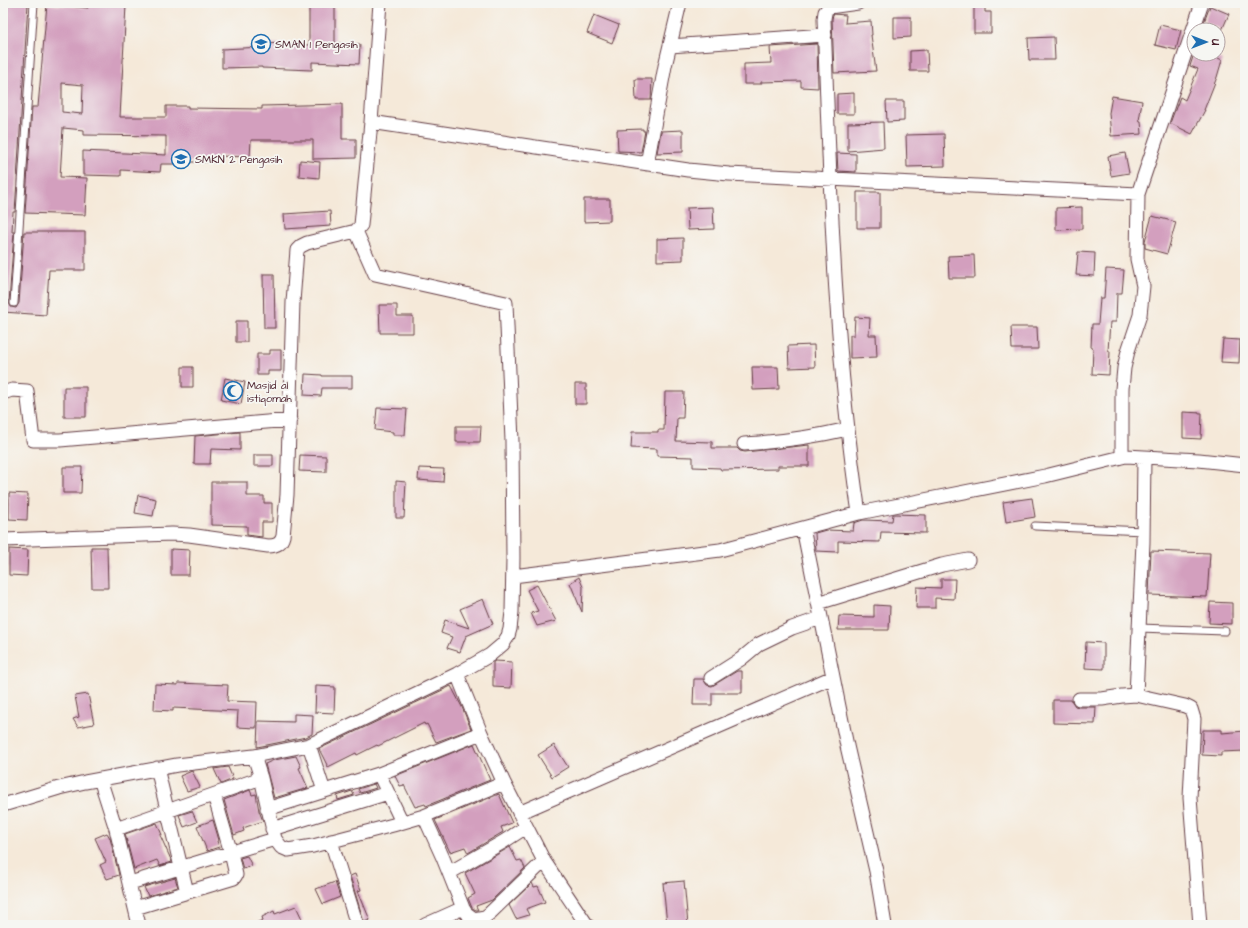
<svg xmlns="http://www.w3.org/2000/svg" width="1248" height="928" font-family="'Architects Daughter',sans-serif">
  <rect width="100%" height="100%" fill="#f6f6f2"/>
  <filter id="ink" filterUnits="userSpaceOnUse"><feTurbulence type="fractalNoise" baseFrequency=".025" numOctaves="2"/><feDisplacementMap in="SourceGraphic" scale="8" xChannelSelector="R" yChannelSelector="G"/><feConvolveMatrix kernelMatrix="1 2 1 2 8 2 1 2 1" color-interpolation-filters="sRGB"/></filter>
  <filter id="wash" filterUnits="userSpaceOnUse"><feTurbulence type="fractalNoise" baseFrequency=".012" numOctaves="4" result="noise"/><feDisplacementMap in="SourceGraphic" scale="16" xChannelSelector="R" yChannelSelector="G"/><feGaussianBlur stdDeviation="0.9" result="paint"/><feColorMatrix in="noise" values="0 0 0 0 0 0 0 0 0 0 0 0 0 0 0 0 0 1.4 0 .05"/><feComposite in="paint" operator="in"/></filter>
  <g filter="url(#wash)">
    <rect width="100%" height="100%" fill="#f5e9d9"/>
    <g id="blocks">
      <path fill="#d39fbe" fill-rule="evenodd" d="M3,3H28L15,212H13L12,232H14L9,303L11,307L16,308L19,303L24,232H85V270H49L46,315L3,312Z
        M88,3L126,5L120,117H166V106H188V108L262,109V106L342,104V139H356V158L313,159V140H251L250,157L217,156V162H188V164H161L160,172L121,170V176L83,175V151L166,155V136L84,135V130L63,128L60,177L87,178L85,215L25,213L32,107H38L47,4L88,8ZM62,83L83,85L82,114L62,112Z
        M309,3H335V43L360,44L359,64L312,62V70L262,68V67L222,68V49L263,47V43L309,45Z
        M974,3H985V12H991V33H974Z
        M1210,6L1229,14L1222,30L1204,22Z
        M833,14L846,15L845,23L871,21L872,35H871L876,71L834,73L832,19Z
        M594,15L619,25L612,43L587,33Z
        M894,17H911V37L894,38Z
        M1160,25L1181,30L1176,50L1155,45Z
        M1054,37L1055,60H1029L1028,38Z
        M817,44L818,88L801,87V81L761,82V84H744V64L771,63L770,47Z
        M927,50L928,71H910V51Z
        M1194,54H1210L1222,60L1217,77L1204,110H1205L1192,134L1170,123L1180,97L1185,100L1198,69L1190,66Z
        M635,79H652L651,100H636Z
        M854,93V114H837V94Z
        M1112,96L1142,101L1139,121H1141L1142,134L1111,136L1109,113Z
        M886,101H904V121L887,122Z
        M883,122L884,148L848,151V123Z
        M643,129V131H645L641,152L618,151L617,130Z
        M683,130V152L657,153L661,131Z
        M944,134L945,166L907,167L906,135Z
        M837,153L856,154V172L838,171Z
        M1125,153L1129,173L1111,176L1108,156Z
        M300,160L320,162L319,178L299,176Z
        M857,192H880V228H857Z
        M584,199H610V221L584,222Z
        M713,207L714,229L688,230L687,208Z
        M1082,207V229L1056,230V208Z
        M330,211L331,226L285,229L284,214Z
        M1152,216L1176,222L1167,254L1145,248V241Z
        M683,238V260L657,261V239Z
        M1078,252L1095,253L1094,276L1076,275Z
        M974,255L975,278H949L948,256Z
        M1106,269L1124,270L1122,293H1117L1116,322H1110L1108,351H1110L1109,375L1092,374L1093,348H1091L1092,324H1098L1100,298H1104Z
        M263,274H274L275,328H264Z
        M379,305H397V316H413V333H380Z
        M855,317L870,318L869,335H876L877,357L850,358V335H854Z
        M236,321H247V342H236Z
        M1011,327H1037L1038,349H1012Z
        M1223,339L1240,340L1239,363L1221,362Z
        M814,345L815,367L789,368L788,346Z
        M270,350H281V371H268V375H257V354H270Z
        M182,367H193V387H182Z
        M752,367H778L779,389L753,390Z
        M305,374L322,375V376H352V388H322L321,396L304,395Z
        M225,378L245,382L241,404L221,400Z
        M575,384H586V404H575Z
        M64,387H86V417H64Z
        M665,392H684L683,418H677L676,441L712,442V448H737L740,451L745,452L809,445V466H778V469L721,470L720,468L693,467V457L657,456V449L631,448L632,432H658V430H664Z
        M377,408L407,409L405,435H393V432L375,430Z
        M1183,412L1202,413L1201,439L1183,438Z
        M456,426H481L480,442H456Z
        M240,432V450L211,449L210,464H194L195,436Z
        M254,455H273V466H254Z
        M300,455L326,456V472L299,471Z
        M63,467H82L81,493H63Z
        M419,468L444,469L443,482L418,480Z
        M396,481L406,482L404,518H396Z
        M211,482H247V496H264V503H272V522H262V537L247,535V526L211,525Z
        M9,493L28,494L27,520L9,519Z
        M138,495L156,499L153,516L135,513Z
        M1032,498L1035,517L1006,522L1003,502Z
        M893,514L926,515V533L881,532L880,542L838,541V552L816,551L815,533L826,530L853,531L854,523L863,520L892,521Z
        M91,547H107L108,588H92Z
        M9,549L28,550L27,576L9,575Z
        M171,549L190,550L189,575H171Z
        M1151,551L1210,553L1207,597L1149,595Z
        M579,577L583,587L582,612L570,583Z
        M941,579H955L954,599L935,598V608H916L917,587L941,588Z
        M537,585L556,621L537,626L531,613L538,611L527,590Z
        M483,599L493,624L466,636L460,652L447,648L452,637L441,633L445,620L469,628L460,609Z
        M1210,602L1232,603V624L1209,623Z
        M874,605L890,606L889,630H838L839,616L874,617Z
        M1086,642L1104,643V669L1085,668Z
        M495,661L512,662L511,688L493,687V662Z
        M737,671H742V693H712V705H693L694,679H703L707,685L712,686Z
        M178,683L228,685L227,701L257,702L256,728L237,727L238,711L173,708V711L154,710L155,684L178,685Z
        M316,686L335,687L334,713L315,712Z
        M451,686L462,707L471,729L436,742L427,724L425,725L424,723L378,746L377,745L357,755L356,753L328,767L319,749Z
        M88,694L94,724L78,727L73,719L79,717L75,696Z
        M1053,700H1071L1075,706L1079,707H1096L1095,724L1053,723Z
        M294,714L313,715L312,734L306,737L257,747L258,721L294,722Z
        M1203,730H1222V733L1245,731V751L1221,752V756L1202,755Z
        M474,744L490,780L426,806L425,804L415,807L404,785L400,786L395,776Z
        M554,745L568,767L552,777L538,755Z
        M296,756L301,767L299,768L308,788L274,798L265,764L274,760Z
        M228,767L233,779L221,784L214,769Z
        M192,771L200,787L187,791L180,776Z
        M374,784L376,788L360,793L358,789Z
        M250,790L252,795L256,794L259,811L263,821L243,828L244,831L234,835L224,800Z
        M352,791L354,795L338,800L337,796Z
        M499,794L512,823L501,827L503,832L468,853L465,847L450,852L435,820Z
        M192,811L197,822L184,827L179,815Z
        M213,820L219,840L217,841L219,847L207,851L197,826Z
        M157,823L162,835H160L172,862L160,866L157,860L134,869L125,834Z
        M107,833L110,838L119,875L107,879L100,865L106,862L95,838Z
        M510,847L517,861L521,860L525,868L492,900L476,906L478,910H476L472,908L468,898L475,894L465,873Z
        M247,856L252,866L243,869L240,858Z
        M355,874L361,890L358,891L370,920L364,922L350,876Z
        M175,878L178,887L148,896L144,887Z
        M684,881L688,925H667L663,883Z
        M335,882L340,897L323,904L316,889Z
        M532,883L534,887L538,886L545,902L526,909L529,915L516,919L509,905Z
        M296,906L303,921L292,925H251L263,920L262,917L274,911L275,914Z"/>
    </g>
  </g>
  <g filter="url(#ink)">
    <use href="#blocks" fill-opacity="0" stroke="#643d45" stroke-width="1"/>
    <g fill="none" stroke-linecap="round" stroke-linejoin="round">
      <defs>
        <path id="service" d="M14,303L34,3
          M1035,526L1143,531
          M1139,628L1225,631"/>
        <path id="minor" d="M380,3L371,122L688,170L729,174L1138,194
          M858,3L829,7L825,12L824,19C830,184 834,349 859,513
          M670,46L825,35
          M647,164L665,66L680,3
          M3,393L12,390L27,391L33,440H60L290,420
          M744,444C779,442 813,437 848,429
          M1122,457V389L1124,368L1128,351L1140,315L1143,286L1137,259L1138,194L1202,3
          M803,528L847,746L876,871L885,925
          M3,540L172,534L189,535L268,546C276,546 281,544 283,536L287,495L293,302L297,250L301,246L307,243L356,231L361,225L371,122
          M513,576L720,550L859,513L1045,476L1126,456L1199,460L1245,465
          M818,603L942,565L968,560
          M457,674L481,733L504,783L544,861L587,925
          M711,678L741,659L759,644L792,628L821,618
          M1136,695L1143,542L1144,457
          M1079,699H1102L1122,696L1136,695L1185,706L1191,709L1194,719L1190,798L1200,925
          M309,745L324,791
          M254,756L261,778L275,839L281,847L288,850L313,846L393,825L424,816L504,783
          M157,768L187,892
          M379,774L402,822
          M100,779L116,829L139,925
          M3,805L59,788L85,782L177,765L254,756L309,745L457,674L490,655L503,644L508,636L510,629L512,612L513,558L512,441L506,303L375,274L356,231
          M267,809L379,774L481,733
          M519,813L833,677
          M424,816L443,858L463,908L466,913L474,919L485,917L490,913L544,861
          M116,829L261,778
          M272,829L388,793
          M331,841L357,925
          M449,873L503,842L526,827
          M130,883L275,839
          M135,908L234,878L236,875L231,853L214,795
          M425,925L463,908"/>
      </defs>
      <use href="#service" stroke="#643d45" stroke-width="9"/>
      <use href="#minor" stroke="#643d45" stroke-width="15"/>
      <use href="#service" stroke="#fff" stroke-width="7"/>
      <use href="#minor" stroke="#fff" stroke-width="13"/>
    </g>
  </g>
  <defs>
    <symbol id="school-ring" viewBox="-11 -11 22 22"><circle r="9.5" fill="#f6f6f2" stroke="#1f6fb2" stroke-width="1.5"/><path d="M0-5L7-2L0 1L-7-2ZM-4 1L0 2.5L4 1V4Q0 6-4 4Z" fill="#1f6fb2"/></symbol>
    <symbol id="mosque-ring" viewBox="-11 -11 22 22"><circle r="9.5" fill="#f6f6f2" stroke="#1f6fb2" stroke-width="1.5"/><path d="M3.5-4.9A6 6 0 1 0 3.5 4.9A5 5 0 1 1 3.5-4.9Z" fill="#1f6fb2"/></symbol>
  </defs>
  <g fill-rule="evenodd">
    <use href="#school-ring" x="250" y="33" width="22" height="22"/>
    <use href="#school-ring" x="170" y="148" width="22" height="22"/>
    <use href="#mosque-ring" x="222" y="380" width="22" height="22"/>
  </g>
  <g text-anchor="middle" stroke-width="3.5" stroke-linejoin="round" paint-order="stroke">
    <g font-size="11" fill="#4a1f2b" stroke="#f6f6f2" text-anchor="start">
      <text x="275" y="48">SMAN 1 Pengasih</text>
      <text x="195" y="163">SMKN 2 Pengasih</text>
      <text x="247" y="389">Masjid al<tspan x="247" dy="13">istiqomah</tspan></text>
    </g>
  </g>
  <rect width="1248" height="928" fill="none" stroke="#f6f6f2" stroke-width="16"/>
  <g transform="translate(1206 42) rotate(90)"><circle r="19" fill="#f6f6f2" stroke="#b1a0a2"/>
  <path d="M0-3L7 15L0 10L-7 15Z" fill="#1f6fb2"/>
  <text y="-6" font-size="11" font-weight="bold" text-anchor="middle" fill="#4a1f2b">U</text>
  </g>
</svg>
